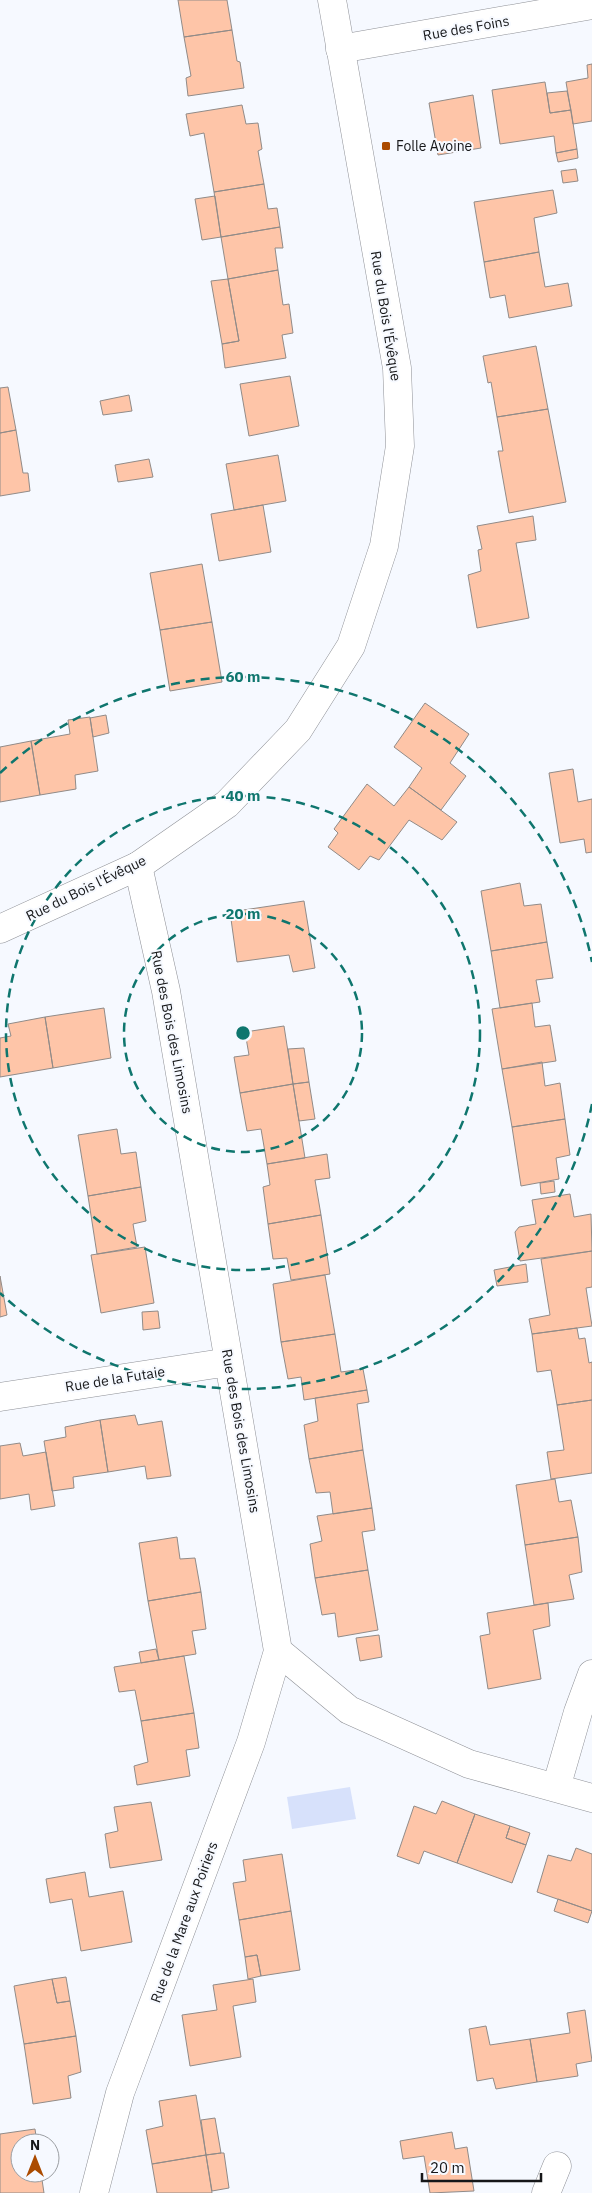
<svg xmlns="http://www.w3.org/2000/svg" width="592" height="2193" font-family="'IBM Plex Sans',sans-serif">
  <rect width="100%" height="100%" fill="#f6f9ff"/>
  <path fill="#d7e1fb" d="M350,1787L356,1819L292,1829L287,1797Z"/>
  <path fill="#fec5a8" stroke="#918b88" d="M178,0H227L232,30L184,37Z
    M232,30L237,61L240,62L244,88L188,96L186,78L191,76L184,37Z
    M592,64V121L573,124L566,82L588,78L587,65Z
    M545,82L550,113L571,110L577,149L556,153L554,136L500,144L492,90Z
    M567,91L571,110L550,113L547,93Z
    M473,95L481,148L438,155L429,103Z
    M242,105L246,124L258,123L262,149L258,151L264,184L214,192L204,133L190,136L186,114Z
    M577,149L578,158L558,162L556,153Z
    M576,169L578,181L563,183L561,171Z
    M264,184L268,209L277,208L280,227L221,237L214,192Z
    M553,190L557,213L534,218L539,252L484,262L474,202Z
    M215,196L221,237L202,240L195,199Z
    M280,227L283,248H275L278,270L228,279L221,237Z
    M539,252L545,287L568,283L572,306L509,318L505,295L490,298L484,262Z
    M278,270L283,305L289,304L293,333L282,335L286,358L225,368L222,344L239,341L228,279Z
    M228,279L239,341L222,344L211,281Z
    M536,346L548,409L497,417L491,382L488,383L483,356Z
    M290,376L299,426L249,436L240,384Z
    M8,387L16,430L0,433V388Z
    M129,395L132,411L103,415L100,401Z
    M548,409L566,502L509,513L498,451H503L497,417Z
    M16,430L23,473H28L30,491L0,496V433Z
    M278,455L286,501L234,510L226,464Z
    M149,459L153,477L118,482L115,465Z
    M263,505L271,552L219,561L211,514Z
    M533,516L536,540L516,543L529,618L477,628L468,575L481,571L478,550L482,549L477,526Z
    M202,564L212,622L160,630L150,573Z
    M212,622L222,682L170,691L160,630Z
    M425,703L469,734L450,763L466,776L441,810L409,787L422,768L394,747Z
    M106,715L109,733L93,737L90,718Z
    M90,717L98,771L75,775L76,789L40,795L31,741L70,734L68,720Z
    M31,741L40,795L0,802V747Z
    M573,769L578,802L592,799V852L586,853L584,839L560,843L549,773Z
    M367,784L394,806L409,787L457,822L442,840L409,820L379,860L370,856L359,870L328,847L338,833L334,829Z
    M520,883L524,906L541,904L547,942L491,951L481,891Z
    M304,901L315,968L293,972L289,955L237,962L230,912Z
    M547,942L553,978L536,980L540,1002L500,1008L491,951Z
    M532,1003L535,1027L550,1025L556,1061L502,1069L492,1009Z
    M104,1008L111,1058L53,1068L45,1017Z
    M45,1017L53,1068L0,1077V1038L11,1036L8,1024Z
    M284,1026L293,1084L240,1093L234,1057L249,1055L245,1032Z
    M304,1048L309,1082L293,1084L288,1049Z
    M542,1062L545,1086L560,1083L565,1119L512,1127L502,1069Z
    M309,1082L315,1119L299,1121L293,1084Z
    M293,1084L305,1158L267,1164L261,1129L247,1131L240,1093Z
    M565,1119L570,1155L556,1158L559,1179L521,1186L512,1127Z
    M117,1129L121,1154L136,1152L141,1187L88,1196L78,1135Z
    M327,1154L330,1178L315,1180L321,1215L268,1224L263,1187L270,1185L267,1164Z
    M554,1181L555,1192L541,1194L540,1183Z
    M141,1187L146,1221L133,1224L137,1247L97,1254L88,1196Z
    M570,1194L574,1217L591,1214L592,1251L520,1261L515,1232L519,1227L536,1224L532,1200Z
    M321,1215L330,1274L291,1280L287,1258L273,1259L268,1224Z
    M145,1247L154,1303L101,1313L91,1255Z
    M592,1251V1287L586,1288L592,1326L532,1334L529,1319L550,1315L541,1259Z
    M526,1264L528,1282L497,1286L494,1270Z
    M325,1275L335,1334L281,1342L273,1284Z
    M0,1276L7,1315L0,1317Z
    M158,1311L160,1328L143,1330L142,1312Z
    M577,1328L579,1339L585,1338L589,1363L592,1362V1400L557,1405L551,1370L537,1372L532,1334Z
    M335,1334L341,1372L363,1369L367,1390L304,1400L301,1377L288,1379L281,1342Z
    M367,1390L369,1402L357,1404L363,1450L309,1459L304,1425L318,1421L315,1398Z
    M592,1400V1473L551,1479L547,1452L564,1450L557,1405Z
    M135,1415L138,1425L162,1421L171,1476L147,1479L145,1466L108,1472L100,1420Z
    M100,1420L108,1472L73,1477L74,1488L52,1491L44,1441L66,1437L65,1427Z
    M20,1443L23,1456L46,1452L55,1506L31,1510L29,1494L0,1499V1446Z
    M363,1450L372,1508L333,1514L330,1492L316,1493L309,1459Z
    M555,1479L559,1502L571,1500L578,1537L525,1545L516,1485Z
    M372,1508L375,1530L362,1532L368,1570L315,1578L310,1544L322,1541L317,1516Z
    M177,1537L180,1559L195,1558L201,1592L148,1601L139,1543Z
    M578,1537L582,1572L569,1575L574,1599L534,1605L525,1545Z
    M368,1570L378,1630L338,1637L335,1613L322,1615L315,1578Z
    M201,1592L206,1629L192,1631L196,1654L159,1660L148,1601Z
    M548,1603L550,1626L533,1630L541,1679L488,1689L480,1636L490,1634L487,1613Z
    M379,1635L382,1657L360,1661L356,1638Z
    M156,1649L159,1660L141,1663L139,1652Z
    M184,1656L194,1713L141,1721L135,1690L119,1692L114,1667Z
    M194,1713L199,1748L186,1750L190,1776L137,1785L134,1766L148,1762L141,1721Z
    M442,1801L475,1814L457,1863L424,1851L419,1864L397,1856L414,1806L436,1814Z
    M151,1802L162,1860L110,1868L105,1834L118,1831L114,1807Z
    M475,1814L510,1826L506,1838L526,1845L512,1883L457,1863Z
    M510,1826L530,1833L526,1845L506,1838Z
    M576,1848L592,1854V1911L537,1892L548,1855L571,1861Z
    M282,1854L291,1911L239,1920L233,1883L246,1881L243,1860Z
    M85,1872L89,1897L123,1891L132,1942L81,1951L72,1899L50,1903L46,1879Z
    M558,1899L592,1911L588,1923L554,1911Z
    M291,1911L300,1970L261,1976L257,1955L245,1957L239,1920Z
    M257,1955L261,1976L248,1979L245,1957Z
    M66,1977L70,2001L57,2003L52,1979Z
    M52,1979L57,2003L70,2001L76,2036L24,2044L14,1986Z
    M253,1979L256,2002L233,2006L241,2057L190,2066L182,2015L217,2010L213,1985Z
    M585,2010L592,2061L576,2064L578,2076L537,2082L530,2039L570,2033L567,2013Z
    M486,2026L490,2045L530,2039L537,2082L496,2089L493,2078L477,2081L469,2029Z
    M76,2036L81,2072L68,2076L71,2098L33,2104L24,2044Z
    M196,2095L206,2155L152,2164L146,2130L163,2126L159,2101Z
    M215,2118L221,2153L206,2155L201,2120Z
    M35,2129L37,2143H20V2173H41L44,2193H0V2134Z
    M452,2132L455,2149L467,2147L474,2191L430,2193L424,2156L403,2159L400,2141Z
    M221,2153H224L229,2188L212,2191L206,2155Z
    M206,2155L212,2193H157L152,2164Z"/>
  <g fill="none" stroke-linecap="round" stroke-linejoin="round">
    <defs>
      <path id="minor" d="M340,49L592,5
        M138,866L166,991L278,1651L349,1710L469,1764L592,1798
        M0,1397L229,1362
        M556,1788L578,1712L592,1674
        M94,2193L120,2093L251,1742L278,1651
        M546,2193L557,2166"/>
      <path id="tertiary" d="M0,929L138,866L227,804L298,730L351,646L384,546L400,446L397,368L332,0"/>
    </defs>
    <use href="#minor" stroke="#8f9197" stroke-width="29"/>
    <use href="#tertiary" stroke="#8f9197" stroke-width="29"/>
    <use href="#minor" stroke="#fff" stroke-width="28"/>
    <use href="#tertiary" stroke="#fff" stroke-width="28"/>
  </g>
  <g fill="none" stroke="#0f766e" stroke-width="2.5" stroke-dasharray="9 6">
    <circle cx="243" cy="1033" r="119"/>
    <circle cx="243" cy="1033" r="237"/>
    <path d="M592 1104A356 356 0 0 1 0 1293M0 773A356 356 0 0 1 592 962"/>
  </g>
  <rect fill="#ab4b00" stroke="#f6f9ff" stroke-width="2" x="381" y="141" width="10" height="10" rx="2.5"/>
  <g text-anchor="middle" stroke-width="4" stroke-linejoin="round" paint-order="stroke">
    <g font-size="14" fill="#161719" stroke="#f6f9ff">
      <text transform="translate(466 28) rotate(-10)" y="5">Rue des Foins</text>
      <text transform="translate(386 316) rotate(81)" y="5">Rue du Bois l'Évêque</text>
      <text transform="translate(86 888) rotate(-26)" y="5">Rue du Bois l'Évêque</text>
      <text transform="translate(172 1032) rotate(79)" y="5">Rue des Bois des Limosins</text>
      <text transform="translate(115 1379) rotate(-9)" y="5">Rue de la Futaie</text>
      <text transform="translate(241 1431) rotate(80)" y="5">Rue des Bois des Limosins</text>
      <text transform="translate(184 1922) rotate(-70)" y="5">Rue de la Mare aux Poiriers</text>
    </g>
    <g font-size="14" fill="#161719" stroke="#f6f9ff" text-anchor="start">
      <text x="396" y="151">Folle Avoine</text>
    </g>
  </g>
  <circle cx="243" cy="1033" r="8" fill="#0f766e" stroke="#f6f9ff" stroke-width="2.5"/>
  <g font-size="15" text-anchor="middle" font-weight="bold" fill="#0f766e" stroke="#f6f9ff" stroke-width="4" stroke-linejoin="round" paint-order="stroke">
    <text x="243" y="682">60 m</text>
    <text x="243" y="801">40 m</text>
    <text x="243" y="919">20 m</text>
  </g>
  <g transform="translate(35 2158)"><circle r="24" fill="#f6f9ff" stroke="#9c9fa3"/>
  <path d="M0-4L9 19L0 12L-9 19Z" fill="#ab4b00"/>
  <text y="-8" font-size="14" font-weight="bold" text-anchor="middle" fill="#161719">N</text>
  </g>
  <path d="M422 2173v8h119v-8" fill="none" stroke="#161719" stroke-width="2.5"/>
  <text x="430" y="2173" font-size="15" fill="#161719" stroke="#f6f9ff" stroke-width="4" paint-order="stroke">20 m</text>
</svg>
